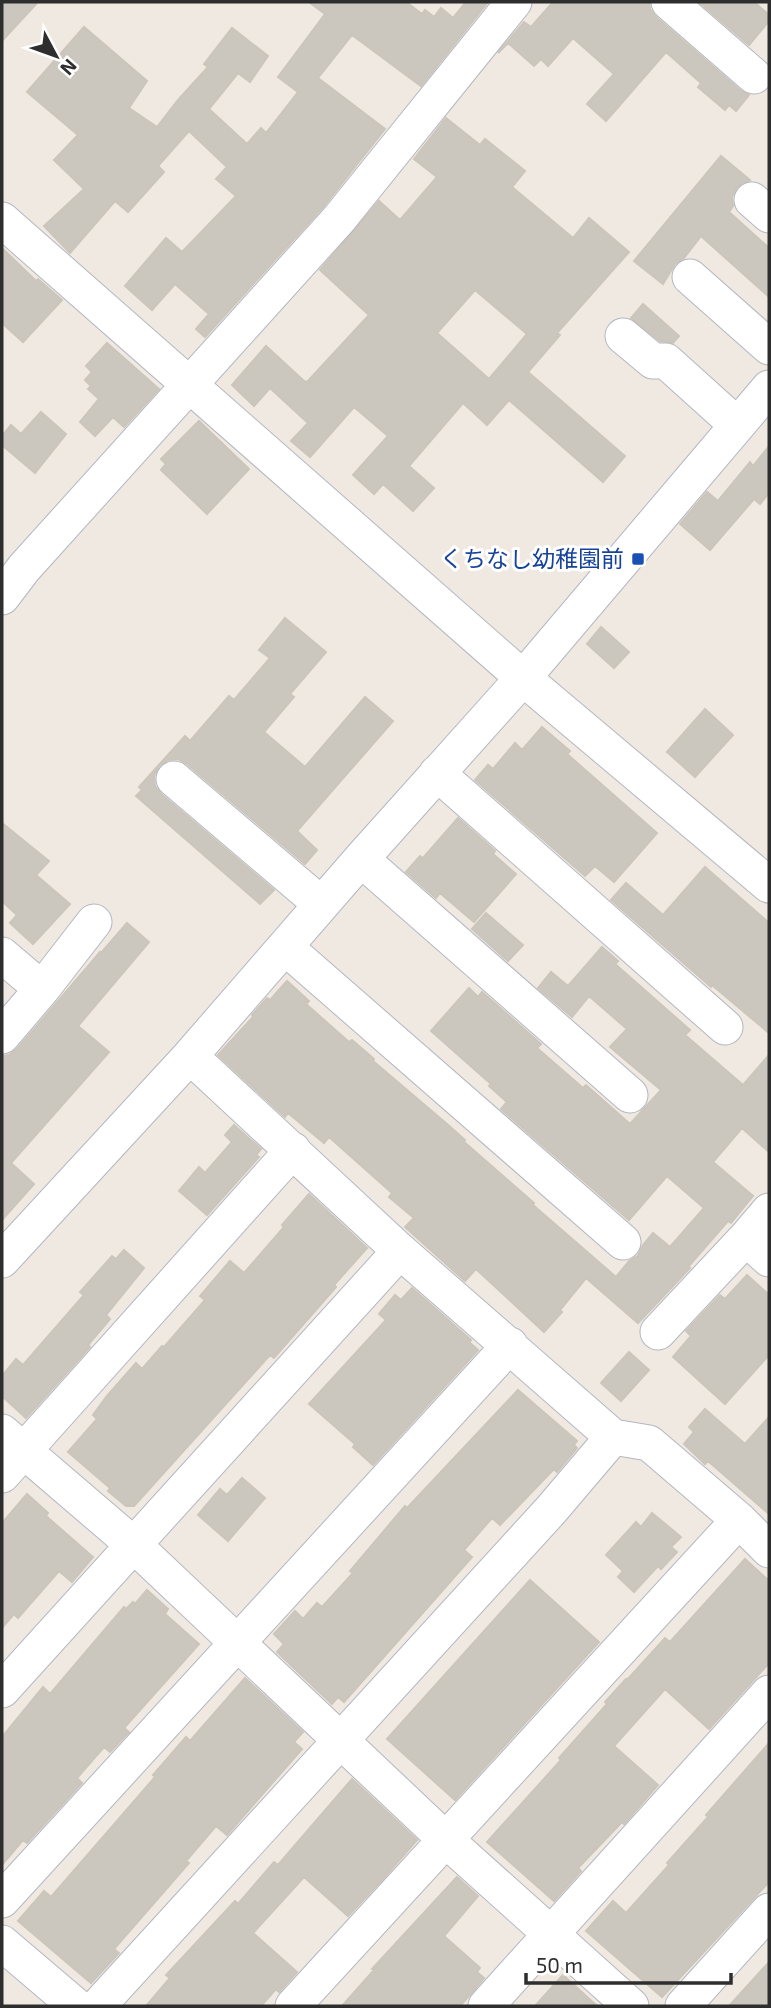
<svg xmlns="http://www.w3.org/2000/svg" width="771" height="2008" font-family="'Exo 2','Noto Sans JP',sans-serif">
  <rect width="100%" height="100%" fill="#efe9e1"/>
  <path fill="#cbc7bf" stroke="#cbc5ba" stroke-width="2" fill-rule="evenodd" d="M2,2H38L2,41Z
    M309,2H406L422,14L425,10L434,17L441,8L453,18L466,2H488L421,86L352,35L318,78L385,129L324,206L205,337L196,329L209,314L175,284L152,310L125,286L166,238L182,252L236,196L216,179L227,167L189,131L158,166L164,172L128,212L115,201L70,253L44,226L84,189L54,160L78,135L27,92L84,27L147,81L129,108L157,127L178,100L208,67L204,64L232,28L268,56L250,82L238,73L209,109L247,144L261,128L266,133L298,92L278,77L325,14Z
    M553,2H649L650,9L656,17L741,91L749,95L736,111L729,105L725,110L698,87L701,83L666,52L606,121L587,104L614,74L573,38L548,66L541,59L534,66L508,43L498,53L524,22L531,27Z
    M699,2H754L769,15V21L749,45Z
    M446,118L480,145L485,139L525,171L512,187L573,238L589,218L629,252L557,333L560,335L528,372L625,456L603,482L509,400L487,425L463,403L409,466L434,488L413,511L383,484L374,494L353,475L388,436L354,407L310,457L291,441L308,423L270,388L254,406L232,385L266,346L304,381L307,382L369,315L320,270L379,201L400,220L437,177L414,159ZM475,290L527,334L489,379L437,333Z
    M721,156L750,180L737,187L732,197L733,206L729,212L769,248V297L701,236L684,258L675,264L663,284L634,261Z
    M2,248L36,281L38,279L62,300L23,342L2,323Z
    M643,304L679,336L673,343L660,341L631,318Z
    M107,343L159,389L124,427L113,417L95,436L80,422L99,399L88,389L91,386L85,380L92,372L86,366Z
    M41,412L66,434L35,473L2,445V436L11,425L21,434Z
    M199,421L249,469L207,514L161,470L166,464L161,459Z
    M769,446V493L760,504L754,499L710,550L680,524L707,492L718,501L750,462L753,466Z
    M285,618L326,652L290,694L294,697L264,732L305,767L365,697L393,721L297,831L317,850L305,864L187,764L178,759L168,760L159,766L154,776L155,786L161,794L274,890L260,904L136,796L142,790L139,787L185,736L190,741L229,696L234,700L270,658L259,650Z
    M601,627L629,652L614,668L587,644Z
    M705,709L733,735L695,777L667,752Z
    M542,727L570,751L567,754L657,833L614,882L595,866L585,876L475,780L488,765L493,769L515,743L522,750Z
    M458,818L495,851L493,854L516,874L474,922L440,893L436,898L406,872L420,856L423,858Z
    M2,823L49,861L36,875L70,904L33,944L10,923L17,915L2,901Z
    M705,867L769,923V1033L712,985L711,987L611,900L626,883L663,915Z
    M486,913L523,945L508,961L472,929Z
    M127,923L149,942L78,1026L109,1052L11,1163L34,1184L2,1220V1056L9,1055L17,1049L100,952L101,953Z
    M602,947L618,961L615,964L690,1030L685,1035L743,1085L769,1055V1152L742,1128L713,1162L753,1196L731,1223L728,1221L688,1267L690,1268L638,1323L586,1278L560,1310L562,1312L544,1332L476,1269L465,1281L405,1227L414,1218L389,1197L392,1193L329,1137L324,1143L288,1113L285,1117L218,1055L253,1017L252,1015L267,998L270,1000L287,981L309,1001L306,1004L349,1042L352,1040L374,1059L373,1061L447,1124L465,1140L463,1141L534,1203L533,1205L616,1277L629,1261L638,1256L643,1245L653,1233L670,1247L704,1208L667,1176L629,1220L501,1109L507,1102L489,1086L491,1084L431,1031L469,988L478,997L482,992L541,1044L537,1048L583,1088L586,1085L630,1124L661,1090L610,1047L627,1029L589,996L572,1017L538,988L551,972L568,986Z
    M234,1125L261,1149L256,1155L259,1157L207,1215L179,1191L199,1167L205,1173L232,1142L225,1135Z
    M309,1194L367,1248L334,1285L336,1287L274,1358L270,1355L134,1506H126L108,1491L110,1488L68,1452L97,1419L93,1415L107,1396L136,1363L142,1369L162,1346L164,1347L205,1300L200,1296L230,1261L244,1273L284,1227L282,1225Z
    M124,1250L144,1268L106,1315L110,1319L88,1345L90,1347L26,1418L2,1396V1376L16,1359L23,1365L84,1295L80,1292L112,1256L116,1259Z
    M747,1275L769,1295V1355L725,1404L673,1357L691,1336L686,1331L720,1295L725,1299Z
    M412,1288L471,1340L469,1342L478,1350L373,1465L353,1447L355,1444L309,1404L386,1320L379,1314L395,1295L401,1300Z
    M629,1352L649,1370L621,1401L601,1383Z
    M518,1390L577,1441L574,1445L577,1448L557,1472L554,1469L500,1525L492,1518L464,1550L472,1557L344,1702L338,1697L332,1704L277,1652L284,1644L274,1634L295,1611L303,1619L317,1603L322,1607L353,1573L350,1571L405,1506L407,1508Z
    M705,1409L745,1444L769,1417V1514L708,1461L705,1464L684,1444L694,1432L689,1427Z
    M242,1478L265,1498L228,1541L198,1515L220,1489L227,1495Z
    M27,1494L48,1513L46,1516L93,1557L72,1582L59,1571L18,1618L14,1614L2,1628V1523Z
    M652,1513L681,1537L671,1547L677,1552L661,1569L658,1566L634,1592L618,1577L623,1571L606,1555L636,1522L641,1527Z
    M745,1559L769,1581V1663L709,1729L665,1689L614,1746L658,1785L624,1824L622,1822L578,1868L581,1871L554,1901L487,1842L561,1760L559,1758L607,1704L605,1702L626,1679L627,1680L665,1638L670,1642Z
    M530,1580L599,1642L455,1800L387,1739Z
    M147,1590L168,1609L165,1614L199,1644L124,1728L129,1732L110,1752L104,1747L77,1778L82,1783L27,1843L23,1840L2,1865V1737L43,1687L50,1694L124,1607L126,1609L133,1602L135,1604Z
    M245,1678L303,1732L294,1742L302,1749L227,1835L216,1826L186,1861L189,1863L114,1949L119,1953L91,1983L18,1921L44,1891L51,1897L155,1777L153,1775L186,1737L190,1741Z
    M769,1743V1882L662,1997L586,1931L613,1901L626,1913L669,1865L667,1863L708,1817L706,1815Z
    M352,1779L417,1840L382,1880L348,1916L304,1877L253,1933L297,1972L279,1992L276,1989L261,2006H146L170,1978L166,1975L195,1944L235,1901L238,1904L274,1862L278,1865Z
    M457,1877L478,1896L444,1936L480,1968L477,1972L484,1978L469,1996L460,2006H342L374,1970L372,1969Z
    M769,1962V2006H729Z
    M563,1975L597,2006H535Z"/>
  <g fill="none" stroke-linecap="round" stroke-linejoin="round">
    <defs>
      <path id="minor" d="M669,2L754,76
        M752,200L769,215
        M2,220L523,678L769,885
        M690,277L769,347
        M623,336L653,361H666L737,425
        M2,597L24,568L339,219L514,2
        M437,773L725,1027
        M174,779L321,904
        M361,859L630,1095
        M285,947L623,1242
        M2,955L42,989
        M2,1036L42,989L94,922
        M190,1056L400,1251L613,1437L649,1443L739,1520L769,1550
        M769,1211L746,1238L769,1259
        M2,1260L190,1056L361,859L523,678L769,388
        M658,1332L746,1238
        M2,1432L135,1546L446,1840L631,2006
        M2,1475L293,1150
        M2,1690L400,1251
        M2,1900L510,1345
        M2,1943L76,2006
        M98,2006L551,1510L613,1437
        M293,2006L739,1520
        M486,2006L769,1693
        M683,2006L769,1911"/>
    </defs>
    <use href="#minor" stroke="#b4b7c1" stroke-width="37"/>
    <use href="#minor" stroke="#fff" stroke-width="35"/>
  </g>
  <rect fill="#1a4fb4" stroke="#fff" stroke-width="2.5" x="631" y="552" width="14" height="14" rx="3.5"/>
  <g text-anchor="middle" stroke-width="6" stroke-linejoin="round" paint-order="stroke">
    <g font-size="23" fill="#164399" stroke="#fff" text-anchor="end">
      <text x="624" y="567">くちなし幼稚園前</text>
    </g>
  </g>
  <rect width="771" height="2008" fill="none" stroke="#2e2e2e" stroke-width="7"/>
  <g transform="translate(56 56) rotate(131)" stroke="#ffffff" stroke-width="5" paint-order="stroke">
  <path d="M0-5L12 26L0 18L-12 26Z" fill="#2e2e2e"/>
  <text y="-10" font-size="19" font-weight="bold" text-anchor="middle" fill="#2e2e2e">N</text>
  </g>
  <path d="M526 1973v10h205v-10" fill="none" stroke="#2e2e2e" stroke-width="3.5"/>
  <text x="536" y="1973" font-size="21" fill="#2e2e2e" stroke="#ffffff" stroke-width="5" paint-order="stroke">50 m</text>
</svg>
